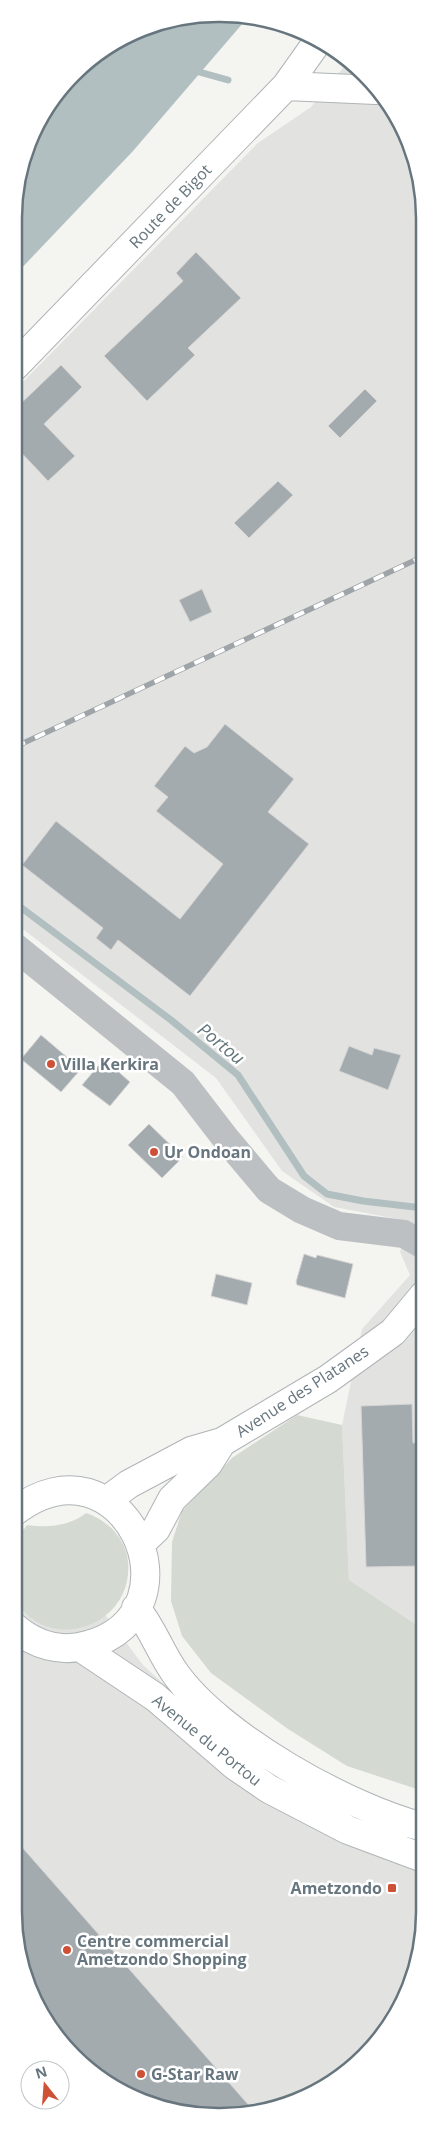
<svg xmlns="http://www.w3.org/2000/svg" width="438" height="2130" font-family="'Open Sans',sans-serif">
  <rect width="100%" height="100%" fill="#f4f4f1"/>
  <path fill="#e2e3e1" d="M348,62L364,74L403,128L424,205L423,1629L349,1580L342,1425L362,1329L410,1275L400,1252L408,1221L334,1207L282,1171L216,1078L15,923V390L258,143L311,107Z
    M14,1520L74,1573L143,1665L214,1730L335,1810L423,1840V1938L397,2013L354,2066L285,2105L206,2116L140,2101L74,2056L29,1989L14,1911Z"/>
  <path fill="#d4d9d1" d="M297,1415L342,1425L349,1580L423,1629V1791L347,1766L288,1729L211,1673L182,1636L171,1601L172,1542L182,1511L232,1458Z
    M86,1513C107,1520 126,1538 128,1562C134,1629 42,1656 15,1597C12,1590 14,1579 14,1571C14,1549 14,1543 27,1525C47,1528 70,1526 86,1513Z"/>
  <path fill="#b2bfc1" d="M245,15L249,16L133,151L15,275V192L41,117L94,56L166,21Z"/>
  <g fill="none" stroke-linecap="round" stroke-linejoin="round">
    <path stroke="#b2bfc1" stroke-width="7" d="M192,70L228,80
      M15,903L171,1020L238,1075L304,1176L327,1194L363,1201L423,1208"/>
  </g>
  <path fill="#a4abaf" stroke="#d6d5d4" d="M196,252L241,298L188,348L195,355L147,401L104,356L183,281L176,273Z
    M61,365L82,387L44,424L75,456L48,481L15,446V409Z
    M365,389L377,401L340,438L328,426Z
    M278,481L293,495L249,538L234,523Z
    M202,589L212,612L190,622L179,600Z
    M225,724L294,779L268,812L309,844L190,996L118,940L111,950L96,938L103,928L22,865L56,821L180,919L223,864L156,811L168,797L154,786L185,746L194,753L207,747Z
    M41,1035L81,1069L61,1092L21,1059Z
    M349,1046L372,1055L374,1048L401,1055L388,1090L339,1071Z
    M104,1059L130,1082L110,1106L82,1085Z
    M149,1124L183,1157L162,1178L128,1145Z
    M304,1254L316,1258L317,1255L353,1264L345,1298L297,1285L296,1282Z
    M216,1274L252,1283L247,1305L211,1296Z
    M412,1404L413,1443L423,1442V1566L366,1567L361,1406Z
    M14,1838L253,2110L206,2116L140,2101L74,2056L29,1989L14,1911Z"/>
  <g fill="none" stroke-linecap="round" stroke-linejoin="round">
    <defs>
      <path id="secondary" d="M286,86L376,90
        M15,366L286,86L318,41
        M106,1501L129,1484L191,1451L222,1442L328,1379L393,1332L423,1296
        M141,1543L156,1529L172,1499L208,1464L222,1442
        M136,1608C153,1629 160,1652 175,1673C219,1736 348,1808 423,1827
        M14,1627C35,1645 61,1653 88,1645C206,1612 122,1428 14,1512
        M80,1647L155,1697L234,1765L269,1789L348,1830L423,1858"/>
    </defs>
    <use href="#secondary" stroke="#afb4b7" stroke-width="30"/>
    <path stroke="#bcc0c2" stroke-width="28" d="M15,947L183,1083L226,1139L269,1190L302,1210L339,1226L404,1234L423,1245"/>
    <use href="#secondary" stroke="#fff" stroke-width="28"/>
    <defs>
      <path id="rail" d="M15,747L424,556"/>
    </defs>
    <use href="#rail" stroke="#9ea4a8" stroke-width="5.5"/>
    <use href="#rail" stroke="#fff" stroke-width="4" stroke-dasharray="11" stroke-linecap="butt"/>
  </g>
  <g fill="#ce5037" stroke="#fff" stroke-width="2">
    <circle cx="51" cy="1064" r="5"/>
    <circle cx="154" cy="1152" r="5"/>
    <rect x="387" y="1883" width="10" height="10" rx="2.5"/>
    <circle cx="67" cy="1950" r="5"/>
    <circle cx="141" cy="2074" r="5"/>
  </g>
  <g text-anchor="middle" stroke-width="5" stroke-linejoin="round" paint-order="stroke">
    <g font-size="16" fill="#67767e" stroke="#fff">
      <text transform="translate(170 206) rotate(-46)" y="6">Route de Bigot</text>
      <text transform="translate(302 1391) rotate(-33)" y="6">Avenue des Platanes</text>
      <text transform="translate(207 1740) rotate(39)" y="6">Avenue du Portou</text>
    </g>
    <g font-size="16" font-weight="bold" fill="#67767e" stroke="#fff" text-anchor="start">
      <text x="61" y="1070">Villa Kerkira</text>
      <text x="164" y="1158">Ur Ondoan</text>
      <text x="382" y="1894" text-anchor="end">Ametzondo</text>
      <text x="77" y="1947">Centre commercial<tspan x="77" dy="18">Ametzondo Shopping</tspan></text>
      <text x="151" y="2080">G-Star Raw</text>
    </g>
    <g font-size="18" font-style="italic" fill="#63777b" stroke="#fff">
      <text transform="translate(221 1044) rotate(39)" y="6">Portou</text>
    </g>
  </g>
  <path d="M0 0H438V2130H0ZM218 22H220A196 196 0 0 1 416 218V1912A196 196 0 0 1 220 2108H218A196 196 0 0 1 22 1912V218A196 196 0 0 1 218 22Z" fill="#fff" fill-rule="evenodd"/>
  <path fill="none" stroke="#67767e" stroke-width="2.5" d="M218 22H220A196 196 0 0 1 416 218V1912A196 196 0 0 1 220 2108H218A196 196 0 0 1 22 1912V218A196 196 0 0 1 218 22Z"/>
  <g transform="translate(45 2085) rotate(343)"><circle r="24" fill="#ffffff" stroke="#c2c8cb"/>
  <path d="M0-4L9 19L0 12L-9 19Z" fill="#ce5037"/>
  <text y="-8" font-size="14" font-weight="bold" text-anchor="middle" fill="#67767e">N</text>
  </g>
</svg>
